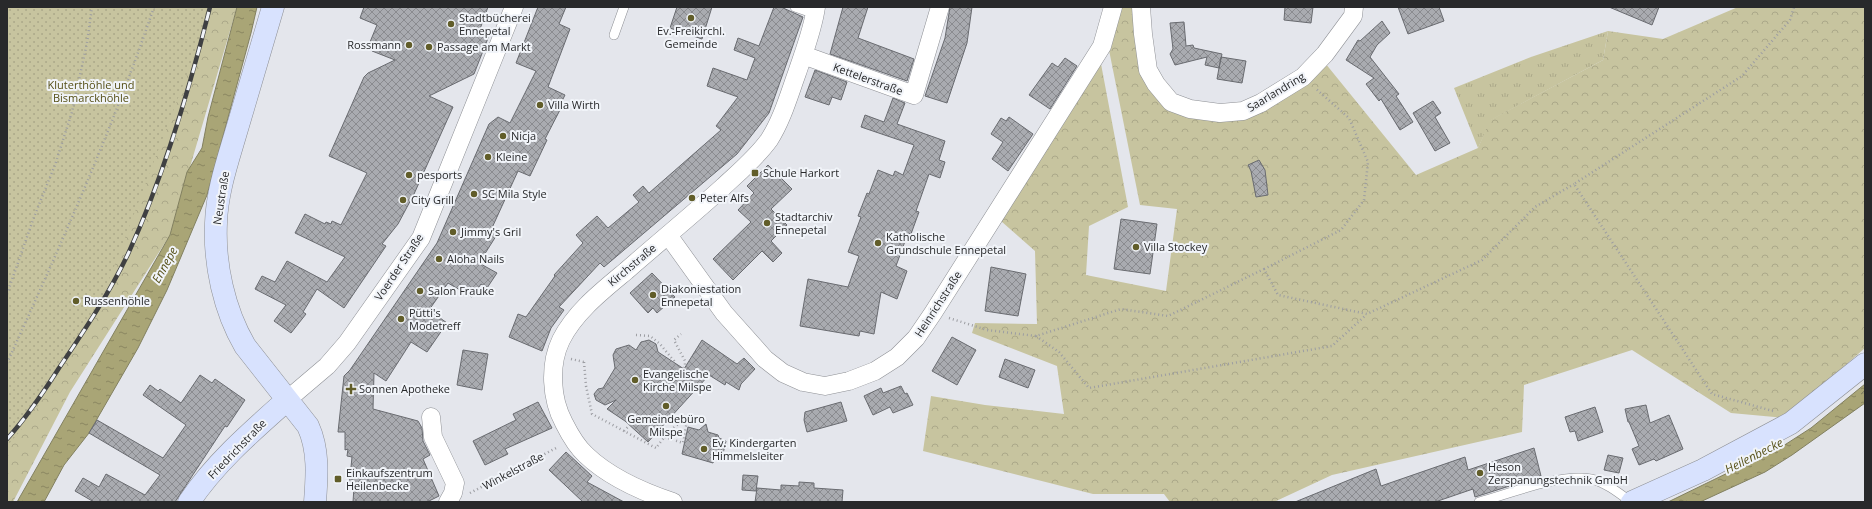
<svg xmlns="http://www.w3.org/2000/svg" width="1872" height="509" font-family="'Open Sans',sans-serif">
  <defs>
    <pattern id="grass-tufts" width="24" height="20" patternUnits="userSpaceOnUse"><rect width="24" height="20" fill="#c7c49f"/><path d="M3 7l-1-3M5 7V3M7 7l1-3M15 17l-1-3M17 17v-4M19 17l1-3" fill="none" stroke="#aba889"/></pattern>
    <pattern id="forest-crowns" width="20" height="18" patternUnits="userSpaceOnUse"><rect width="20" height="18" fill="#c7c49f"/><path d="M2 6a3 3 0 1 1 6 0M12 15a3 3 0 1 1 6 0" fill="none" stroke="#aba889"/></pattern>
    <pattern id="park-dots" width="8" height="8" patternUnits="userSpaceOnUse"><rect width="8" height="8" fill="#c7c49f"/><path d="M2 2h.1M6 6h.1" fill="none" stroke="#aba889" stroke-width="1.8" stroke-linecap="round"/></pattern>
    <pattern id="water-ripples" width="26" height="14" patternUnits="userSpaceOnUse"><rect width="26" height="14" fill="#a9a576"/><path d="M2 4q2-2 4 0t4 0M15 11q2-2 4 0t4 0" fill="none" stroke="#8a8661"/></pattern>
    <pattern id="building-cross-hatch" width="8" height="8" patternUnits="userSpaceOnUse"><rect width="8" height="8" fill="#a9abb0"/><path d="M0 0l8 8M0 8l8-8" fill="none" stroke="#8a8b8f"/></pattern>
  </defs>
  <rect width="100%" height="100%" fill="#e4e6ec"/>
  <path fill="url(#grass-tufts)" d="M1608,31L1603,60L1491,120L1478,148L1454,88L1531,57Z"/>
  <path fill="url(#forest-crowns)" d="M7,7H237L170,235L70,392L13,502H7Z
    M1112,7H1144L1152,67L1171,97L1201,105L1243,103L1321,58L1416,175L1478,148L1490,120L1603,60L1608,31L1663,39L1738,7H1865V348L1785,418L1731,413L1632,350L1524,385L1522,432L1332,475L1274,502H1170L1164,494H1093L923,451L931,396L985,405L1064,414L1057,366L972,333L975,323L1037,324L1035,251L993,214L1098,48L1128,207L1089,226L1086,275L1166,291L1177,209L1140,205L1105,30Z"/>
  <path fill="url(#park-dots)" d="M7,7H205L210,14L96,314L28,422L7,446Z"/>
  <path fill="url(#water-ripples)" stroke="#828060" d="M237,7H257L251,33L207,195L167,290L138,348L97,419L89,433L64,465L44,502H17L170,235L187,172L202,148L208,117Z
    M1865,384V390L1861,394L1865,392V403L1792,455L1765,472L1700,502H1668L1783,446L1811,428Z"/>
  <path fill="url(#building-cross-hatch)" stroke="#696b70" d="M364,7H488L480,29L490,33L474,74L429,96L453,107L414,194L398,224L382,244L386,246L344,308L317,289L303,312L306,314L291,333L274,321L286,305L255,289L262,276L275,282L287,261L327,282L345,257L295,233L305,214L325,224L326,222L331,224L332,221L341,225L367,173L329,156L364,77L368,73L395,60L372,51L375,44L370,42L377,25L360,18Z
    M538,7H566L559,24L570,29L548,87L565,95L560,105L562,106L545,139L547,140L530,176L518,171L491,230L498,233L479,263L497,273L487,288L481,284L472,297L448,283L429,310L447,323L427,352L411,342L386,381L374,373L373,409L418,421L422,428L423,441L430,455L423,459L439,496L427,502H353L354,487H349L352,457L347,456L348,449L345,450V432H338L344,376L350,370L437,243L489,124L498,117L510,123L536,71L516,63Z
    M677,7H712L702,39L670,28Z
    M774,7H781L803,17L769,113L737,154L604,267L600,263L559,307L564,310L551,328L542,351L509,337L518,314L526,317L555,276L554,275L583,243L576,235L597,216L608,228L639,202L633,195L643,186L649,193L721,130L716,126L738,97L707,86L713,68L747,80L755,58L734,50L738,38L759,46Z
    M843,7H868L858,38L914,59L907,81L830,54Z
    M950,7H972L967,43L947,103L925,96L945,38Z
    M1285,7H1313L1311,23L1284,20Z
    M1398,7H1439L1444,21L1408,34Z
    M1609,7H1659L1652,25Z
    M1382,21L1390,33L1377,45L1370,57L1399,94L1396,96L1413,122L1400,130L1381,99L1379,101L1366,84L1374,78L1346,60L1358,40L1360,41Z
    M1184,22L1186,46L1193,45L1194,48L1222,54L1219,68L1205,65L1207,57L1175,65L1170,54L1173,49L1170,23Z
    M1221,57L1246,61L1242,83L1217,79Z
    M1065,58L1077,66L1050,109L1029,95L1052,63L1058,67Z
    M815,70L847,82L841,100L832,97L829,105L805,97Z
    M893,98L905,103L897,124L945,141L939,160L945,162L940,178L929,174L916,211L919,212L911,234L908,233L896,266L907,271L897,299L881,292L874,334L860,331L859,336L800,326L808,279L848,287L859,256L848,252L861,217L858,216L867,193L869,194L878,170L893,176L895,171L903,175L914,145L861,127L865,115L884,122Z
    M1433,101L1441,113L1435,117L1450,143L1435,151L1413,113Z
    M1009,117L1033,134L1008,171L992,159L1003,142L991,134L1001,118L1006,121Z
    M1259,160L1265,170L1268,195L1256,197L1251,171L1248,165Z
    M768,165L792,189L771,209L787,225L771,241L782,253L773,262L762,251L733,280L713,259L751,222L738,210L754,193L747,186Z
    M1121,219L1157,224L1150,274L1114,269Z
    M991,267L1026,274L1018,316L985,311Z
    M652,273L675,297L657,313L653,308L648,313L630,293Z
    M952,337L976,350L957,385L932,371Z
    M649,340L656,344L658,352L684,369L702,340L737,364L744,358L755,369L741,384L739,390L726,382L725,385L709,375L648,442L625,421L607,409L616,400L605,405L596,400L594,394L598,389L603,388L615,368L613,355L616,349L629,345L636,350L641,342Z
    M463,350L488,354L482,390L457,385Z
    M1005,359L1035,370L1028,388L999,377Z
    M200,375L212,383L215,379L245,400L227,427L225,426L175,502H94L75,491L83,478L99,487L106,474L145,495L160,475L89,433L97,420L163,458L186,425L143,395L150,385L158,391L160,389L181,403Z
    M901,386L905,394L907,393L913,405L893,413L890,407L873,415L864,396L881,388L883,393Z
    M538,402L552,428L505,449L508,454L485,465L473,441L516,420L513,414Z
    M841,402L847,421L807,432L804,420L805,412Z
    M1646,405L1650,423L1669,415L1683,449L1656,461L1654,459L1639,465L1632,449L1639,446L1629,422H1628L1625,409Z
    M1595,407L1603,432L1578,441L1575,431L1570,432L1565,417Z
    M706,424L708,432L718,435L719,438L726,441L722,458L715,456L713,463L682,454L688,427L699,430Z
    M1534,448L1541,476L1475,497L1473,489L1435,502H1295L1376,469L1381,486L1465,457L1468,470Z
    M566,452L592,476L587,482L624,502H583L549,470Z
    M1608,455L1623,458L1619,473L1604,470Z
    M743,475L758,476L756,491L742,490Z
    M799,482L814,483V488L843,490L842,502H755L757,488L781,490V485L799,486Z"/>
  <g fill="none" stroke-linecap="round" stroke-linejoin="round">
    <defs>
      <path id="lane" d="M795,7L815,14
        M614,35L624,7
        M1479,502C1509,494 1560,473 1591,479C1605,482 1619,493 1631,502"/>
      <path id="street" d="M1141,7L1143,34L1148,70L1156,84L1171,102L1190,109L1220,113L1243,111L1261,103L1303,77L1325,54L1353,16L1354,7
        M803,55L914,95L940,7
        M668,235L724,313L765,359L783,373L803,382L825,386L849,381L875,371L897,357L916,338L933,313L1102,46L1113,7
        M287,400L327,366L347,343L421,238L514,7
        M431,417L433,437L455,483L453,493L448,502
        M673,502C643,492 609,477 586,455C576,446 570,435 564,423C551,399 549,365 561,340C575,312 602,291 626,271C658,243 691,216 723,187C739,172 756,158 769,140C782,120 789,95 797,73C804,52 813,29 816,7"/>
      <path id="secondary" d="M273,7C261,48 249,88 237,129C228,160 217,191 216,223C214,264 224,310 245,346L308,426C319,450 317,476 315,502
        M189,502C215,463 252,431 287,400
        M1632,502L1703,470L1791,423L1865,364"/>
    </defs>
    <use href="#lane" stroke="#8e9095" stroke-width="10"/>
    <use href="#street" stroke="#8e9095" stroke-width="19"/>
    <use href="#secondary" stroke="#8e9095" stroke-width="23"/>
    <path stroke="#9c9da2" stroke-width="2.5" stroke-dasharray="1 3" stroke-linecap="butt" d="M1264,269L1341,230L1364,200L1368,162L1349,118L1315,88
      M7,294L34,217L55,165L72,112L87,43L92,7
      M949,318L987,330L1036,336L1121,309L1168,316L1264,269L1278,295L1367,314L1482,260L1535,207L1574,184
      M636,335L650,336L660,344L674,361L675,368L673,374L676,378L685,367V361L674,340L681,334
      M1036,336L1059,352L1089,388L1332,346L1366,315
      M571,359L584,362
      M584,362L586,386L592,414L656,448C663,439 676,421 687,421L683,443L665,437
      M7,363C60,247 113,128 154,7
      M1773,411L1712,394L1574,184L1742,76L1790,20L1794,7
      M624,431L636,418L639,420
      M470,493L558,447"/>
    <use href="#lane" stroke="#fff" stroke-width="9"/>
    <use href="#street" stroke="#fff" stroke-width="18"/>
    <use href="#secondary" stroke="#d8e2fe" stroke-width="22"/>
    <defs>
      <path id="rail" d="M7,439C27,417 43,393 59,368C84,331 109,294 128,254C164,176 189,91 210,7"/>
    </defs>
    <use href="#rail" stroke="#3f4042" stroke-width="4.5"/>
    <use href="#rail" stroke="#f1f4f9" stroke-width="3" stroke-dasharray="9" stroke-linecap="butt"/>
  </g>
  <g fill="#615d29" stroke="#f1f4f9" stroke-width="1.5">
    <circle cx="691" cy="18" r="4"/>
    <circle cx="451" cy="24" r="4"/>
    <circle cx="409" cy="45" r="4"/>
    <circle cx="429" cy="47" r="4"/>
    <circle cx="540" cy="105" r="4"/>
    <circle cx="503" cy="136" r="4"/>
    <circle cx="488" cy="157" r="4"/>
    <rect x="751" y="169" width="8" height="8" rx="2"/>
    <circle cx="409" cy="175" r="4"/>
    <circle cx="474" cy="194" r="4"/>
    <circle cx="692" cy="198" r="4"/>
    <circle cx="403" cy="200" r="4"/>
    <circle cx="767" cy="223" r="4"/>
    <circle cx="453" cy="232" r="4"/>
    <circle cx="878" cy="243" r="4"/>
    <circle cx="1136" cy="247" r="4"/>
    <circle cx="439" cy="259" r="4"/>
    <circle cx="420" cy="291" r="4"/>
    <circle cx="653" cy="295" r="4"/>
    <circle cx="76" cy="301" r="4"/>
    <circle cx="401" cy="319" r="4"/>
    <circle cx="635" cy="380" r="4"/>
    <path d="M349 383h4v4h4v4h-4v4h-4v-4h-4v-4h4z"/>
    <circle cx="666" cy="406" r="4"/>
    <circle cx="704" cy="449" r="4"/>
    <circle cx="1480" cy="473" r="4"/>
    <rect x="334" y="475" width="8" height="8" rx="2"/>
  </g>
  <g text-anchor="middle" stroke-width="4" stroke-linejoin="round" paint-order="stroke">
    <g font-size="11" fill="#28292b" stroke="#f1f4f9" text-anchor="start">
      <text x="459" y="22">Stadtbücherei<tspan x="459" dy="13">Ennepetal</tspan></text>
      <text x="691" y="35" text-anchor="middle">Ev.-Freikirchl.<tspan x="691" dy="13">Gemeinde</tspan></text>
      <text x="401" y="49" text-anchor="end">Rossmann</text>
      <text x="437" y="51">Passage am Markt</text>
      <text x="548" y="109">Villa Wirth</text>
      <text x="511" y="140">Nicja</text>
      <text x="496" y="161">Kleine</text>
      <text x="763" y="177">Schule Harkort</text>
      <text x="417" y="179">pesports</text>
      <text x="482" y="198">SC Mila Style</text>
      <text x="700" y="202">Peter Alfs</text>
      <text x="411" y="204">City Grill</text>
      <text x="775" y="221">Stadtarchiv<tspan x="775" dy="13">Ennepetal</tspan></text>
      <text x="461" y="236">Jimmy's Gril</text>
      <text x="886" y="241">Katholische<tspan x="886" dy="13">Grundschule Ennepetal</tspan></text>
      <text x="1144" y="251">Villa Stockey</text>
      <text x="447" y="263">Aloha Nails</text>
      <text x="661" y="293">Diakoniestation<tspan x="661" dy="13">Ennepetal</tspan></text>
      <text x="428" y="295">Salon Frauke</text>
      <text x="84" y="305">Russenhöhle</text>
      <text x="409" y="317">Pütti's<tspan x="409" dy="13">Modetreff</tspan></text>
      <text x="643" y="378">Evangelische<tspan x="643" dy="13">Kirche Milspe</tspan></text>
      <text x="359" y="393">Sonnen Apotheke</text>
      <text x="666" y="423" text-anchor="middle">Gemeindebüro<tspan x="666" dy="13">Milspe</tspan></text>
      <text x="712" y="447">Ev. Kindergarten<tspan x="712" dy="13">Himmelsleiter</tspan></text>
      <text x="1488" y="471">Heson<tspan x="1488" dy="13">Zerspanungstechnik GmbH</tspan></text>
      <text x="346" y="477">Einkaufszentrum<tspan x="346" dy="13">Heilenbecke</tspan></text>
    </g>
    <g font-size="11" fill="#28292b" stroke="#f1f4f9">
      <text transform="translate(868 79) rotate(20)" y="4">Kettelerstraße</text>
      <text transform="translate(1276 92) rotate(-31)" y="4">Saarlandring</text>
      <text transform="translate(221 198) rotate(-81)" y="4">Neustraße</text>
      <text transform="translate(632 265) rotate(-40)" y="4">Kirchstraße</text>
      <text transform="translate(399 267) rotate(-56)" y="4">Voerder Straße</text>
      <text transform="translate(938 304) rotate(-57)" y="4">Heinrichstraße</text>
      <text transform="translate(237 449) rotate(-46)" y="4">Friedrichstraße</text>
      <text transform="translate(513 471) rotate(-28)" y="4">Winkelstraße</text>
    </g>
    <g font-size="11" fill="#554f16" stroke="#f1f4f9">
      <text x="91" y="89">Kluterthöhle und<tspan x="91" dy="13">Bismarckhöhle</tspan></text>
    </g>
    <g font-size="12" font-style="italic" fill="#59531b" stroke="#f1f4f9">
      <text transform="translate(165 265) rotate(-61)" y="4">Ennepe</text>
      <text transform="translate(1754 456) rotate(-27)" y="4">Heilenbecke</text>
    </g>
  </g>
  <rect width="1872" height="509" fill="none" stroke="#28292b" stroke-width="16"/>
</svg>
